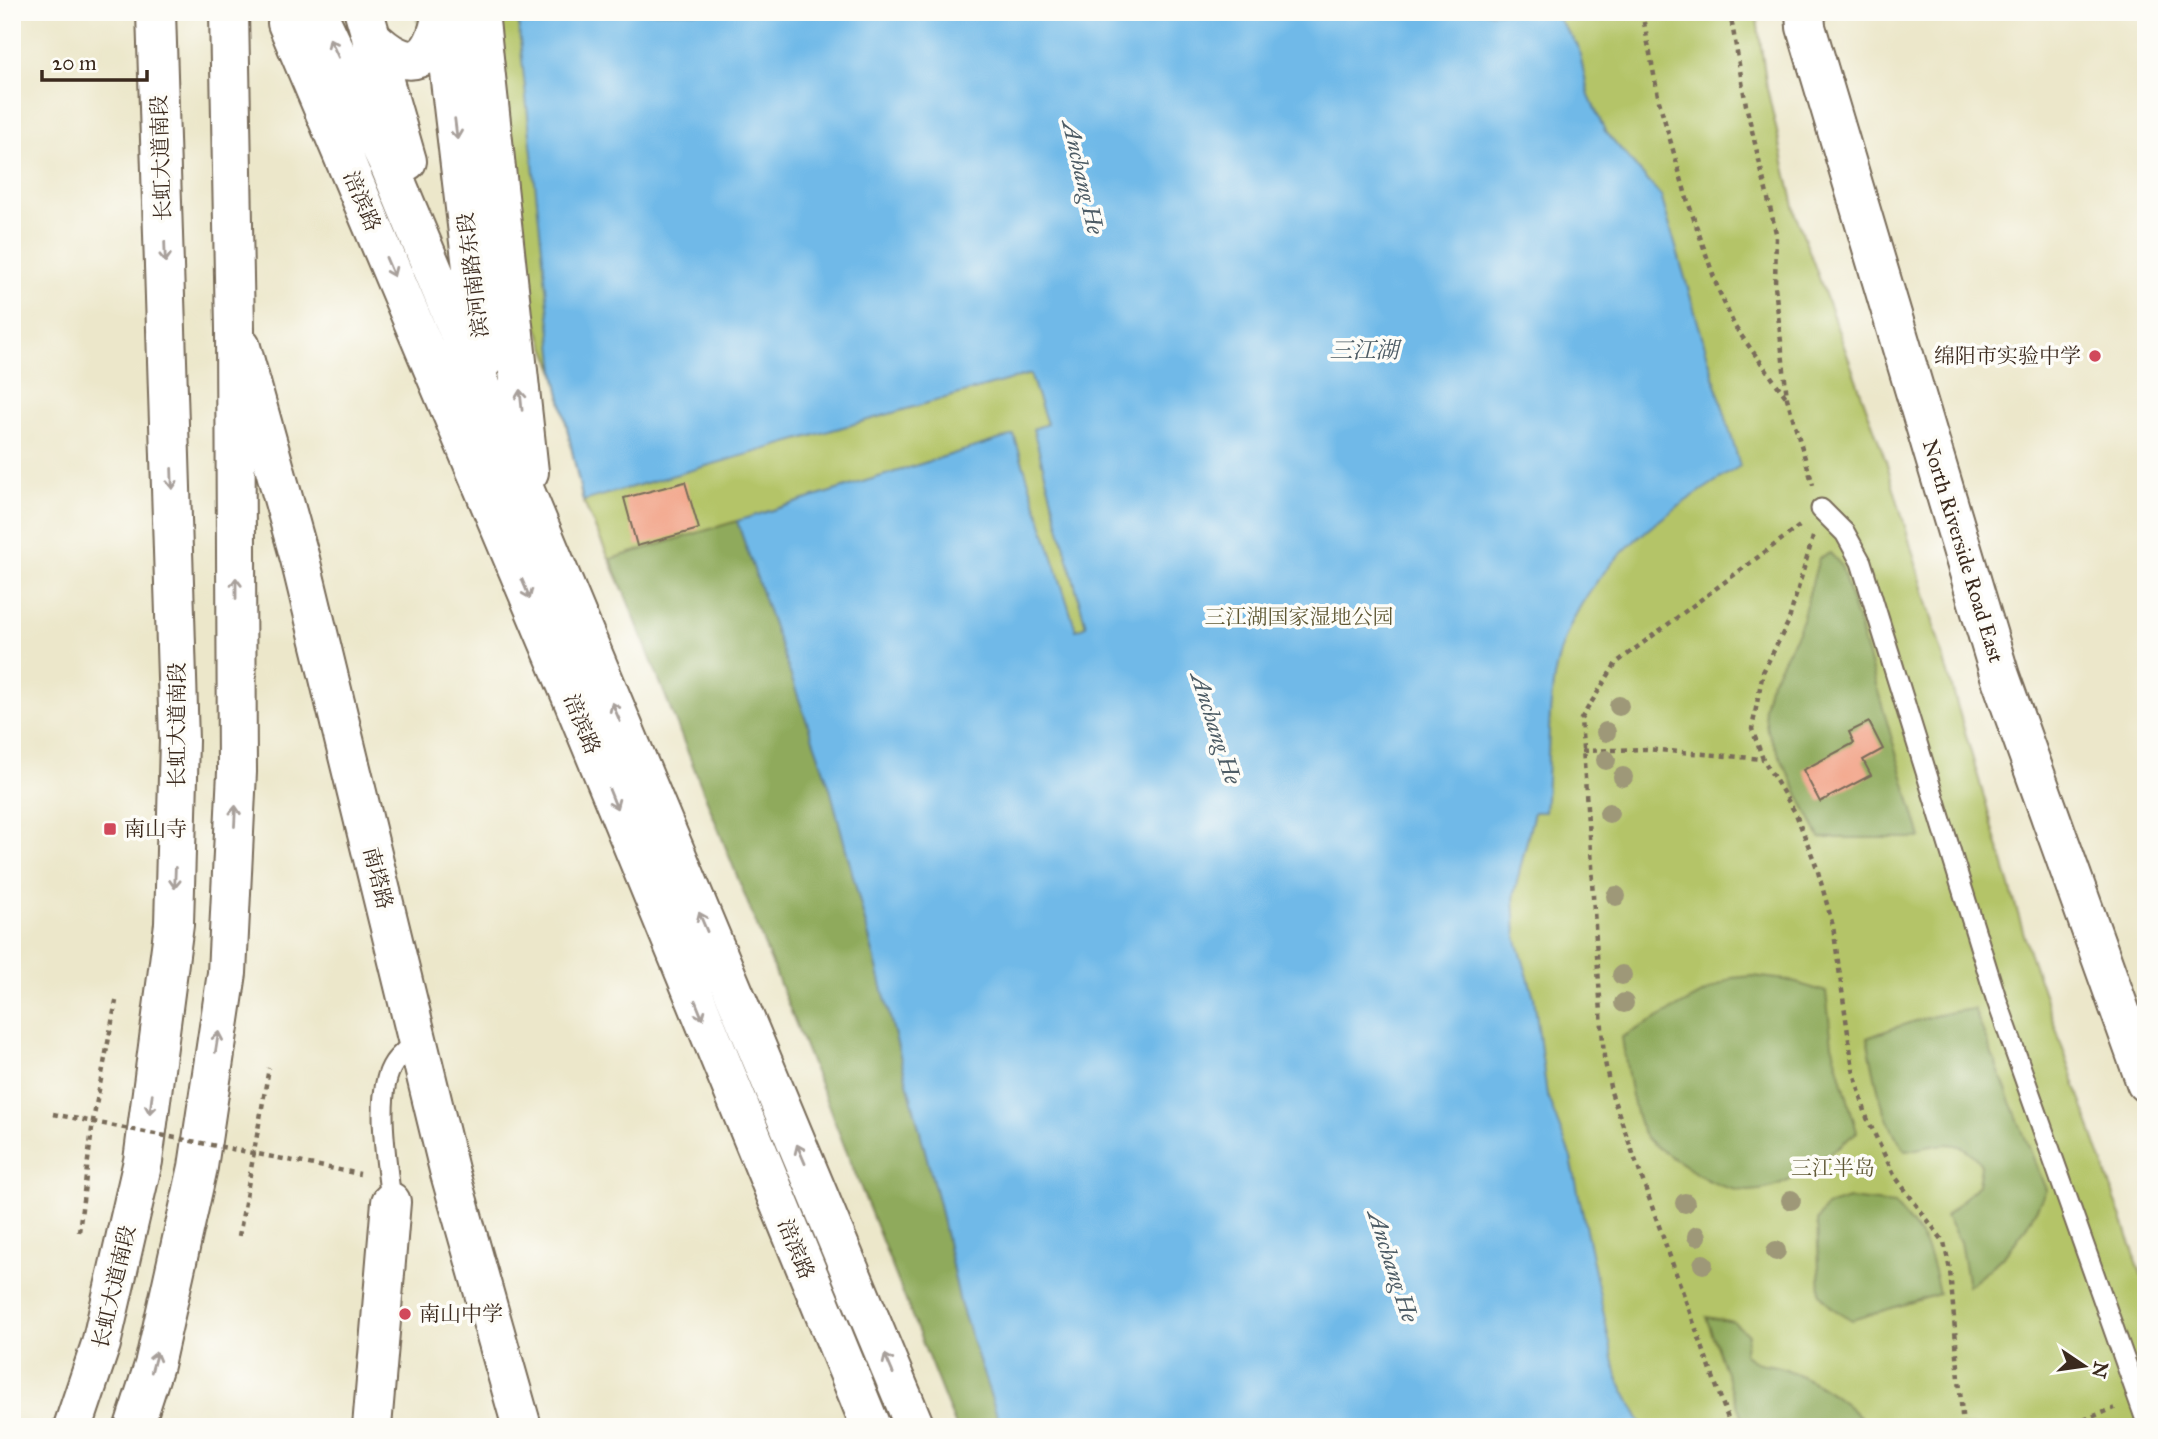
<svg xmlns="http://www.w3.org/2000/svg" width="2158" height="1439" font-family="'IM FELL Great Primer','Noto Serif SC',serif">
  <rect width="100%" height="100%" fill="#fdfcf7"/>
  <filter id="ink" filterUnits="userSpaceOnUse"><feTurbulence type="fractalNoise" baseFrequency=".0143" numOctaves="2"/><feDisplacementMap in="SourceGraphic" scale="14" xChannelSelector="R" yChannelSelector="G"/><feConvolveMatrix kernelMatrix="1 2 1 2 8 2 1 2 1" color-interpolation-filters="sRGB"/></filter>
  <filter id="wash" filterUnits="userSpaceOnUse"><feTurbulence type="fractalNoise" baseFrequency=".00686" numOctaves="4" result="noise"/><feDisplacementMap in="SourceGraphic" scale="28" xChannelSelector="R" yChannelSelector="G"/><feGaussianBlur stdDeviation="1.57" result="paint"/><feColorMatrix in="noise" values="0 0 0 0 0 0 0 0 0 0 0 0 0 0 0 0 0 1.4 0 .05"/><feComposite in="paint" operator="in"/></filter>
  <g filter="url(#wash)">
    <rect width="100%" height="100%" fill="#ece7ca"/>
    <path fill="#b4c467" stroke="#787742" stroke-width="2" d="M414,12H1756L1767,88L1796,215L1886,461L2028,948L2146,1288V1427H1001L583,501L555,372Z"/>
    <path fill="#8faa5c" stroke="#656a3d" stroke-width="2" d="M737,521L830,788L939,1204L960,1303L1001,1427H956L611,559Z
      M1830,553L1841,565L1921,838H1820L1767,730L1764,708L1769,686L1799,630L1819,558Z
      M1753,976L1786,980L1826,992L1832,1044L1857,1132C1797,1179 1756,1219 1684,1165C1673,1157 1653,1147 1645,1136C1634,1120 1625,1058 1622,1037L1732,978Z
      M1974,1009L2046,1190C2025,1235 2007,1257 1968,1286L1960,1242L1946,1216L1978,1185L1981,1165C1960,1133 1938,1146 1906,1151C1881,1121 1875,1075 1867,1038C1903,1024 1936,1013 1974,1009Z
      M1849,1199L1894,1204C1925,1239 1930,1247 1939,1294L1852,1320L1832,1308L1820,1294L1817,1221L1826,1206Z
      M1706,1317L1734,1322L1748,1335L1744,1354C1757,1367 1768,1362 1783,1368C1816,1381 1846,1400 1869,1427H1745Z"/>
    <path fill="#6fb9e8" stroke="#557283" stroke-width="2" d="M517,12H1553L1578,46L1589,96L1605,131L1661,196L1740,466C1660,516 1578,569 1556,668C1547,709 1549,769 1545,812H1534L1514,894L1516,937L1534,997L1547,1095L1571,1158L1617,1377L1643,1427H1001L960,1303L939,1204L830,788L737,521L1014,435L1076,630L1086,626L1033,429L1047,424L1030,374L583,501L555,372Z"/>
    <g id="blocks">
      <path fill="#f2a58a" d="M685,482L699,529L637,546L624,498Z
        M1869,722L1883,749L1863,760L1871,775L1820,802L1803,770L1854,743L1849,732Z"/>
    </g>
  </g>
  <g filter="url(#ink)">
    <use href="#blocks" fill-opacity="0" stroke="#796c5a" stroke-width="2"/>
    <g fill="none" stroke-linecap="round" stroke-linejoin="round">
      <defs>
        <path id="service" d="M1821,509L1845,533L1861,562L1996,998L2146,1420
          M391,1202C388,1166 373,1093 394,1063C400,1054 410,1047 417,1040"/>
        <path id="minor" d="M372,1427L391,1202"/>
        <path id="tertiary" d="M1805,12L1806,27L2000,676L2146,1083
          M241,347L300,559L449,1170L522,1427"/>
        <path id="secondary" d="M317,12L390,167L915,1427
          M364,12L407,161
          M442,12L483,361
          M479,12L529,472
          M287,23L572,698L871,1427
          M371,37C409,75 434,64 442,12"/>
        <path id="trunk" d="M73,1427L101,1344L143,1161L174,924L179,741L156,12
          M134,1427L154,1365L198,1167L227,973L237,772L235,329L229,12"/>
      </defs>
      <use href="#service" stroke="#796c5a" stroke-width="23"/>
      <use href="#minor" stroke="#796c5a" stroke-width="42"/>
      <use href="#tertiary" stroke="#796c5a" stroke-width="42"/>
      <use href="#secondary" stroke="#796c5a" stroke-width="42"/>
      <use href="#trunk" stroke="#796c5a" stroke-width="42"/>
      <path stroke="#796c5a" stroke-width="4.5" stroke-dasharray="5 5" stroke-linecap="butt" d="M1642,12L1659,101L1687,199L1718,289L1735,327L1786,397
        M1730,12L1746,105L1776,233L1775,286L1787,398L1813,485
        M1813,537L1788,623L1763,672L1752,729L1763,759L1796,814L1817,868L1833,926L1853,1069L1867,1118L1894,1175L1944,1242L1950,1270L1963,1427
        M1582,751L1646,749L1763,759
        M79,1232L93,1121L116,1001
        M239,1236L269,1068
        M1731,1427L1611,1092L1604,1057L1581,719L1616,663L1801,525
        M2065,1427L2115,1408"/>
      <use href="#service" stroke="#fff" stroke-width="19"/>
      <use href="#minor" stroke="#fff" stroke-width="38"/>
      <use href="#tertiary" stroke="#fff" stroke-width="38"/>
      <use href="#secondary" stroke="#fff" stroke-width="38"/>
      <use href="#trunk" stroke="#fff" stroke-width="38"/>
      <path stroke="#796c5a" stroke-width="4.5" stroke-dasharray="5 5" stroke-linecap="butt" d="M53,1114L360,1174"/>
    </g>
    <g fill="#9e9878">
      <circle cx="1619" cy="706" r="10"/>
      <circle cx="1606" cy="732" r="10"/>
      <circle cx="1606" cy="760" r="10"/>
      <circle cx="1623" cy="777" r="10"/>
      <circle cx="1609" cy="813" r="10"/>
      <circle cx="1616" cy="896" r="10"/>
      <circle cx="1622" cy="975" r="10"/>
      <circle cx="1624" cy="1003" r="10"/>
      <circle cx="1791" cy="1200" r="10"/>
      <circle cx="1685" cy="1203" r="10"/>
      <circle cx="1697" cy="1236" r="10"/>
      <circle cx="1776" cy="1251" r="10"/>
      <circle cx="1703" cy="1264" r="10"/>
    </g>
    <defs><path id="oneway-shaft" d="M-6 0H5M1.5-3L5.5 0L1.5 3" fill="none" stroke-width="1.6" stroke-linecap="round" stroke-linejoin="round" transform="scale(1.75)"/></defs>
    <g stroke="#a79f9a">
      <use href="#oneway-shaft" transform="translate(334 48) rotate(-115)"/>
      <use href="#oneway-shaft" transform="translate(456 129) rotate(83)"/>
      <use href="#oneway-shaft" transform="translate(165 252) rotate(88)"/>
      <use href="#oneway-shaft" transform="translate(390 267) rotate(67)"/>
      <use href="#oneway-shaft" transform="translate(521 400) rotate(-96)"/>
      <use href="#oneway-shaft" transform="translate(172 479) rotate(88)"/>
      <use href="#oneway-shaft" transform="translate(236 588) rotate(-90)"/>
      <use href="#oneway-shaft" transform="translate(526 589) rotate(67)"/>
      <use href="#oneway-shaft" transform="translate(616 712) rotate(-113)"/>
      <use href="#oneway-shaft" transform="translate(613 799) rotate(68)"/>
      <use href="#oneway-shaft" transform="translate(235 816) rotate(-87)"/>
      <use href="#oneway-shaft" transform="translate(175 878) rotate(92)"/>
      <use href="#oneway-shaft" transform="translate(703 922) rotate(-113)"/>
      <use href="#oneway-shaft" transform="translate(699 1010) rotate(68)"/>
      <use href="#oneway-shaft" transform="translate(217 1042) rotate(-81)"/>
      <use href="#oneway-shaft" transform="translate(151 1104) rotate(97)"/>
      <use href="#oneway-shaft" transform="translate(801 1154) rotate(-113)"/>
      <use href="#oneway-shaft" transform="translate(154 1362) rotate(-75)"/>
      <use href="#oneway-shaft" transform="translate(889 1364) rotate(-113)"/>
    </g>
  </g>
  <g fill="#d1495b" stroke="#fdfcf7" stroke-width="2.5">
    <circle cx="2095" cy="356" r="7"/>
    <rect x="103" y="822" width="14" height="14" rx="3.5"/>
    <circle cx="405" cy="1314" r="7"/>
  </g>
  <g text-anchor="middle" stroke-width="7" stroke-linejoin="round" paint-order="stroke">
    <g font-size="21" fill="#3b2a1e" stroke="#fdfcf7">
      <text transform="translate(161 158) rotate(-92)" y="7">长虹大道南段</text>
      <text transform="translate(362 201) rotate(67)" y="7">涪滨路</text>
      <text transform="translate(473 275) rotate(-97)" y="7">滨河南路东段</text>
      <text transform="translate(1963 551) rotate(73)" y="7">North Riverside Road East</text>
      <text transform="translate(582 724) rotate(68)" y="7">涪滨路</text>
      <text transform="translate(177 725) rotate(-90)" y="7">长虹大道南段</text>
      <text transform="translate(378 878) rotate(76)" y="7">南塔路</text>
      <text transform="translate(796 1249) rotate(68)" y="7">涪滨路</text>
      <text transform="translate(114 1287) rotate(-77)" y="7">长虹大道南段</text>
    </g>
    <g font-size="21" fill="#3b2a1e" stroke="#fdfcf7" text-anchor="start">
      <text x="2081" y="363" text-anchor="end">绵阳市实验中学</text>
      <text x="124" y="836">南山寺</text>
      <text x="419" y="1321">南山中学</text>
    </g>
    <g font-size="21" fill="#5f5834" stroke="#fdfcf7">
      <text x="1299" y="624">三江湖国家湿地公园</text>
      <text x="1833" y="1175">三江半岛</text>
    </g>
    <g font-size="23" font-style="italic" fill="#4d5c65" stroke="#fdfcf7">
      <text transform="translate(1083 177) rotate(77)" y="8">Anchang He</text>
      <text x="1364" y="358">三江湖</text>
      <text transform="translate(1216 728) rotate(72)" y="8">Anchang He</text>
      <text transform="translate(1393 1266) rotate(72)" y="8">Anchang He</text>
    </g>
  </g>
  <rect width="2158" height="1439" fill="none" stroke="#fdfcf7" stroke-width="42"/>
  <g transform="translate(2084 1366) rotate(103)" stroke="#fdfcf7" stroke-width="5" paint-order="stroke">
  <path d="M0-5L12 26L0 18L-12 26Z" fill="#3b2a1e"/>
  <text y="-10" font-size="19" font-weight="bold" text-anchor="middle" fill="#3b2a1e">N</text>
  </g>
  <path d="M42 70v10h105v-10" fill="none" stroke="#3b2a1e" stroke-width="3.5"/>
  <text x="52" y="70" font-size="21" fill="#3b2a1e" stroke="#fdfcf7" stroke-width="5" paint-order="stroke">20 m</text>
</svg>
